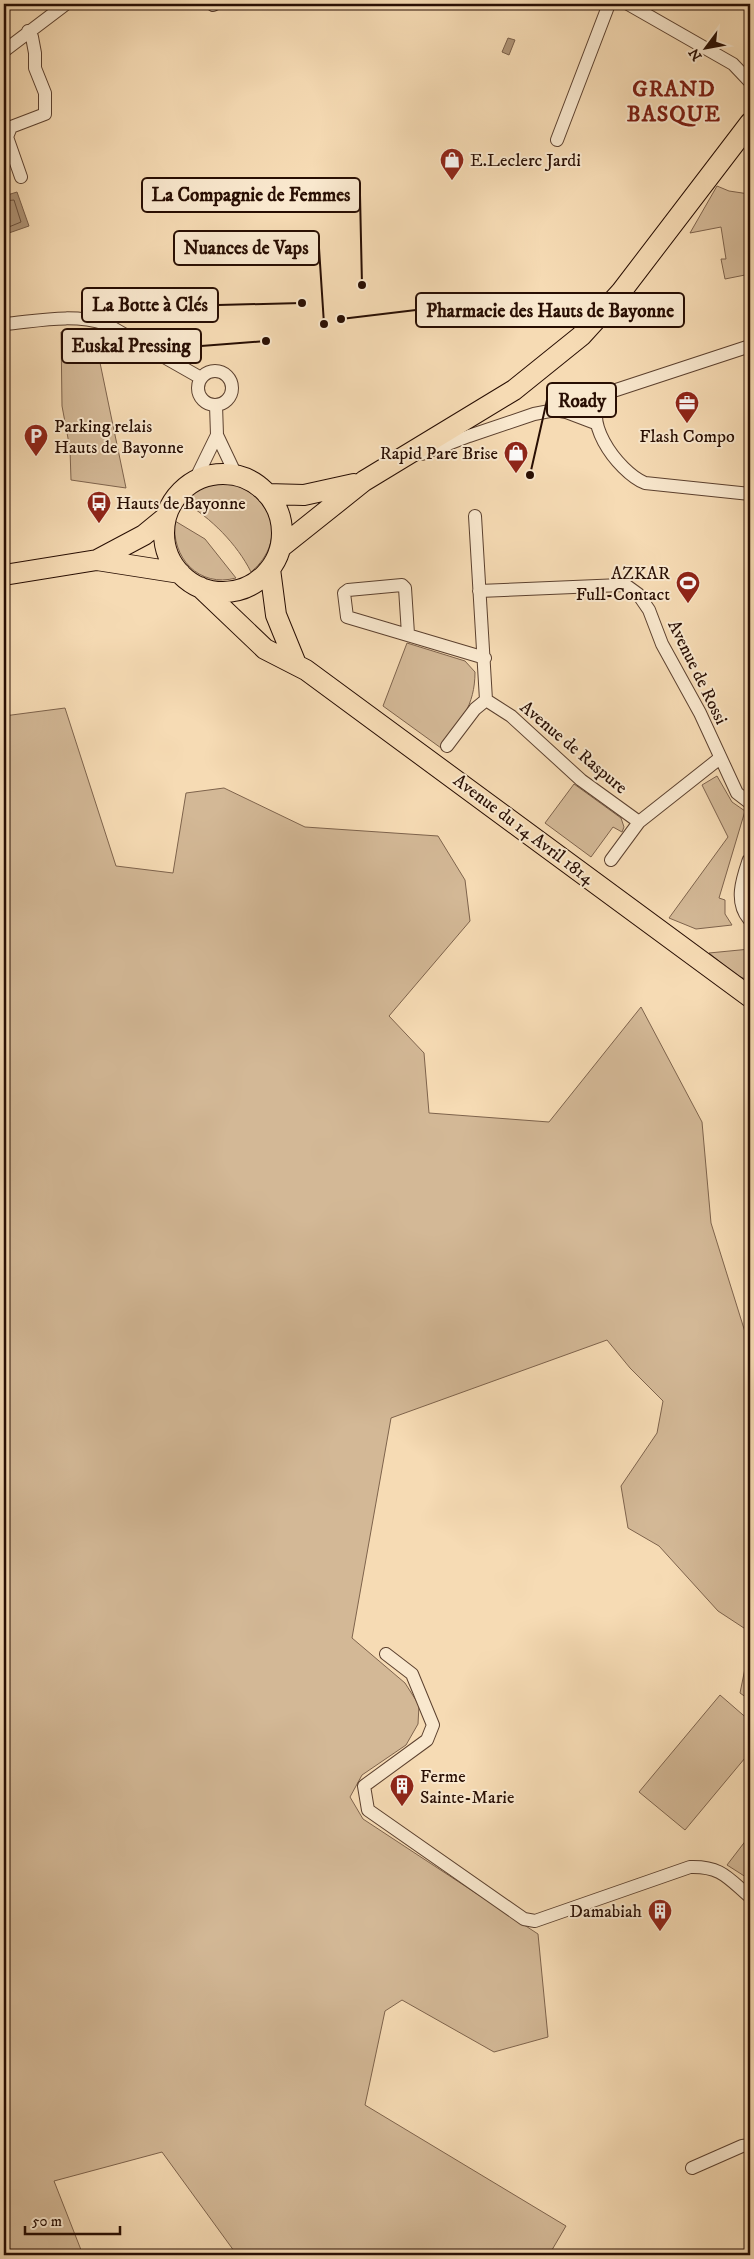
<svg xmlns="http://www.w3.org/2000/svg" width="754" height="2259" font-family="'IM FELL DW Pica',serif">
  <rect width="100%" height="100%" fill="#f6dbb4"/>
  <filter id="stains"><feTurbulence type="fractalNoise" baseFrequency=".004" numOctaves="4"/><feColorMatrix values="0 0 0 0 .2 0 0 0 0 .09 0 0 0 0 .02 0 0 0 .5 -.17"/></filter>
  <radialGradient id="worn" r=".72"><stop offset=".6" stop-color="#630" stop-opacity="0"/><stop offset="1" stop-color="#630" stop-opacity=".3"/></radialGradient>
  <path fill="#d3b896" stroke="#7e634c" d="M717,186L729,191L749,194L750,274L725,279L721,259H726L721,227L690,233Z
    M93,329L126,488L71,480L70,449L62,406L61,332Z
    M225,482C272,492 289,540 251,572C237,544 211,518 184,502C195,488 208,483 225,482Z
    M175,521L205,539L236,578C199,588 171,558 175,521Z
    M407,643L465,661L475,672C475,706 460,722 441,748L383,706Z
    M65,708L116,866L173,873L186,793L224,788L305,827L438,836L465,880L470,921L389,1016L424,1053L429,1113L549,1122L641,1007L702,1122L711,1223L750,1348V1632L718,1611L659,1546L628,1528L621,1486L657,1433L663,1401L630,1368L607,1340L391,1418L352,1638L405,1683L419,1705L418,1724L406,1745L362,1775L350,1797L363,1819L538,1934L548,2037L494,2052L402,2000L385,2011L365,2105L566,2226L549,2255H237L162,2152L54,2181L83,2255H4V716Z
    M717,776L732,802L745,811L719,898L725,900V914L732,925L696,929L669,918L728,837L702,785Z
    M574,784L621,818L624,827L622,832L613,827L591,857L545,823Z
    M750,949V981L736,975L709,953Z
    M750,1644V1700L740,1693Z
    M720,1695L750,1721V1752L685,1830L639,1792Z
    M750,1835V1878L749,1879L727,1865Z"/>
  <path fill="#b09578" stroke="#7a5f49" d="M508,38L515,40L509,55L502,52Z
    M17,192L29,226L6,234L4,196Z"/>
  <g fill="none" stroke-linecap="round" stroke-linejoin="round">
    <path stroke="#6c523e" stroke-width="1" d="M4,201L14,200L21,222L4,229"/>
    <defs>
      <path id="minor" d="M628,4L733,64L750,82
        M213,5L215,4
        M4,51L66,4
        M557,140L609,4
        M21,177L7,137L11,127L45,114V93L35,68V53L32,37L28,31
        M4,324C38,321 72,313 106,324L201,378
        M750,346L610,392C573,413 619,473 645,483L750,494
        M198 388a17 17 0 1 1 34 0a17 17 0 1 1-34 0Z
        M216,405L217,435L236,475
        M422,454L469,436L534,414L555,410L566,412L595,423
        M195,480L217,435
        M475,516L486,700L511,716L581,780L639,822
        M479,591L621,585L627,586L638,594L649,610L662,644L700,713L737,793L750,803
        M408,634L405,588L402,585L348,590L344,593L347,617L485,658
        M447,746L475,709L486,700
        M611,860L639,822L720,758
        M386,1654L412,1674L433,1725L427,1740L364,1786L368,1810L524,1919L535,1921L690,1867C721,1866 728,1878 750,1897
        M692,2168L742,2146L750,2145"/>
      <path id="tertiary" d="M750,861C744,879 736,901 750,918"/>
      <path id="primary" d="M164 533a59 59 0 1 1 118 0a59 59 0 1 1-118 0Z
        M267,494L304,495L354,484
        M280,548L364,481L514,390L581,336L621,292L750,123
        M97,560L180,573
        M270,569L276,615L296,664
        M4,575L97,560L144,535L166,517
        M200,587L265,649L306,670L750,997"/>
    </defs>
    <use href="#minor" stroke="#5c412f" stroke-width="14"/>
    <use href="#tertiary" stroke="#5c412f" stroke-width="17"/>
    <use href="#primary" stroke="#280e03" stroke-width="22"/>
    <use href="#minor" stroke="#f9e8ce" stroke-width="12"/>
    <use href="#tertiary" stroke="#f9e8ce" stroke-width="15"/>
    <use href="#primary" stroke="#f6dbb4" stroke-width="20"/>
  </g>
  <defs>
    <symbol id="shop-pin" viewBox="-11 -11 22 30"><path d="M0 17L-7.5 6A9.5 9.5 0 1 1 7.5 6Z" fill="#8f2418" stroke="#f9e8ce"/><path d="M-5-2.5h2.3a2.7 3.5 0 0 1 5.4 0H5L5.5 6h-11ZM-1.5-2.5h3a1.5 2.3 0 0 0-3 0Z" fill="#fff"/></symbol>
    <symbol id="office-pin" viewBox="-11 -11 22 30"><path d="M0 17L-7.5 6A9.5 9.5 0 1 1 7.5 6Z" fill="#8f2418" stroke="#f9e8ce"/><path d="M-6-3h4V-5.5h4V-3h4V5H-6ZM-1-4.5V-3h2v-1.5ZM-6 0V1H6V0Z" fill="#fff"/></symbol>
    <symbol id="parking-pin" viewBox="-11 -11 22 30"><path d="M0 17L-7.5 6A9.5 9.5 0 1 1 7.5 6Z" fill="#8f2418" stroke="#f9e8ce"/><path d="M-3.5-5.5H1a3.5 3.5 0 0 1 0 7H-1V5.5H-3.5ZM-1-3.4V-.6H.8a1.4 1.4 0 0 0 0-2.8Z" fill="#fff"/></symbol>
    <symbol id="bus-pin" viewBox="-11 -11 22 30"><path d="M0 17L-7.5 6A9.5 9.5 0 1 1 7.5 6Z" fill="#8f2418" stroke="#f9e8ce"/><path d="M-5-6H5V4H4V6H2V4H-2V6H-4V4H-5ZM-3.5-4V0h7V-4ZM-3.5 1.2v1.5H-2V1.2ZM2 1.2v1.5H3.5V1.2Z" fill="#fff"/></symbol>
    <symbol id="stadium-pin" viewBox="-11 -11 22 30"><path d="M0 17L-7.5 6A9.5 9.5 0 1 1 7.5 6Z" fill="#8f2418" stroke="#f9e8ce"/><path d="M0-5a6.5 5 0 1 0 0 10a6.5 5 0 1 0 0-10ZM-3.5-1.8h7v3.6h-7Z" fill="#fff"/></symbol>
    <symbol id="building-pin" viewBox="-11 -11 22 30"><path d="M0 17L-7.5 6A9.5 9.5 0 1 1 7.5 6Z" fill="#8f2418" stroke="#f9e8ce"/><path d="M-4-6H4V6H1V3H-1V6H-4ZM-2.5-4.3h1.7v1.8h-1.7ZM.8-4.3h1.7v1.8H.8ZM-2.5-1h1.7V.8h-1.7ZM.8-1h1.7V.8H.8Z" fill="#fff"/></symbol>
  </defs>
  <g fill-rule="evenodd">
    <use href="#shop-pin" x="438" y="146" width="28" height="38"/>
    <use href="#office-pin" x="673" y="389" width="28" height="38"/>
    <use href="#parking-pin" x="22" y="422" width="28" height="38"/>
    <use href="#shop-pin" x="502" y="439" width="28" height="38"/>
    <use href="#bus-pin" x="85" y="489" width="28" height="38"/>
    <use href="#stadium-pin" x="674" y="569" width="28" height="38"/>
    <use href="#building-pin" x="388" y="1772" width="28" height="38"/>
    <use href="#building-pin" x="646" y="1897" width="28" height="38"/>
  </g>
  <g text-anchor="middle" stroke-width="4" stroke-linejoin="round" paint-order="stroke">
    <g font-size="18" fill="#280e03" stroke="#f9e8ce" text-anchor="start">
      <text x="470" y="166">E.Leclerc Jardi</text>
      <text x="54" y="432">Parking relais<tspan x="54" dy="21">Hauts de Bayonne</tspan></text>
      <text x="687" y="442" text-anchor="middle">Flash Compo</text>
      <text x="498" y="459" text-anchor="end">Rapid Pare Brise</text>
      <text x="116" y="509">Hauts de Bayonne</text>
      <text x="670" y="579" text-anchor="end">AZKAR<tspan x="670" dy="21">Full-Contact</tspan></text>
      <text x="420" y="1782">Ferme<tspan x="420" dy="21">Sainte-Marie</tspan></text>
      <text x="642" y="1917" text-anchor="end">Damabiah</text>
    </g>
    <g font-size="18" fill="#280e03" stroke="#f9e8ce">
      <text transform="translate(698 672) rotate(64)" y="6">Avenue de Rossi</text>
      <text transform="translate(574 747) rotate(40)" y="6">Avenue de Raspure</text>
      <text transform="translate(524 829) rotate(37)" y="6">Avenue du 14 Avril 1814</text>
    </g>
    <g font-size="22" font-weight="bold" letter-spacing="1" fill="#7a1f14" stroke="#f9e8ce">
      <text x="674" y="96">GRAND<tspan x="674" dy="25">BASQUE</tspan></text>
    </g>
  </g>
  <path fill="none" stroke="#280e03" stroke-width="2" d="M362 285L360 195M324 324L319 248M302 303L218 305M341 319L416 310M266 341L201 346M530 475L547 400"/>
  <g fill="#280e03" stroke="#f9e8ce" stroke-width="2">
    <circle cx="362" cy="285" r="5"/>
    <circle cx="324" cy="324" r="5"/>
    <circle cx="302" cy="303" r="5"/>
    <circle cx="341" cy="319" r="5"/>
    <circle cx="266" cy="341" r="5"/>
    <circle cx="530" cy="475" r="5"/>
  </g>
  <g fill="#f9e8ce" stroke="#280e03" stroke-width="2">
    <rect x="142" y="178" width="218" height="34" rx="5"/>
    <rect x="174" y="231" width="145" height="34" rx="5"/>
    <rect x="82" y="288" width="136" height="34" rx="5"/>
    <rect x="416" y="293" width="268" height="34" rx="5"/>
    <rect x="62" y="329" width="139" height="34" rx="5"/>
    <rect x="547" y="383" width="69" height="34" rx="5"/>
  </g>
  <g font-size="19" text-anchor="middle" font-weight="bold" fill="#280e03">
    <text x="251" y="201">La Compagnie de Femmes</text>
    <text x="246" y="254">Nuances de Vaps</text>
    <text x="150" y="311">La Botte à Clés</text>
    <text x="550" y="317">Pharmacie des Hauts de Bayonne</text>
    <text x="131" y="352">Euskal Pressing</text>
    <text x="582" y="407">Roady</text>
  </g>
  <rect width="754" height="2259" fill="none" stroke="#f6dbb4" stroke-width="20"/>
  <rect x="5" y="5" width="744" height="2249" fill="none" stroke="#280e03" stroke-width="2.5"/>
  <rect x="10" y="10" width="734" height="2239" fill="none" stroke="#280e03"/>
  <g transform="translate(706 48) rotate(238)" stroke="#f9e8ce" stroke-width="4" paint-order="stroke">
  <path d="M0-4L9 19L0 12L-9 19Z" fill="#280e03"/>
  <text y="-8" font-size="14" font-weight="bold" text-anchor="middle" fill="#280e03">N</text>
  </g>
  <path d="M25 2226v8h95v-8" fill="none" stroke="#280e03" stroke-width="2.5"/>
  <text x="32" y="2226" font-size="15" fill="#280e03" stroke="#f9e8ce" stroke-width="4" paint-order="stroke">50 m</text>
  <rect width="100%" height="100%" filter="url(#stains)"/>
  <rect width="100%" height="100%" fill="url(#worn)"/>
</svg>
